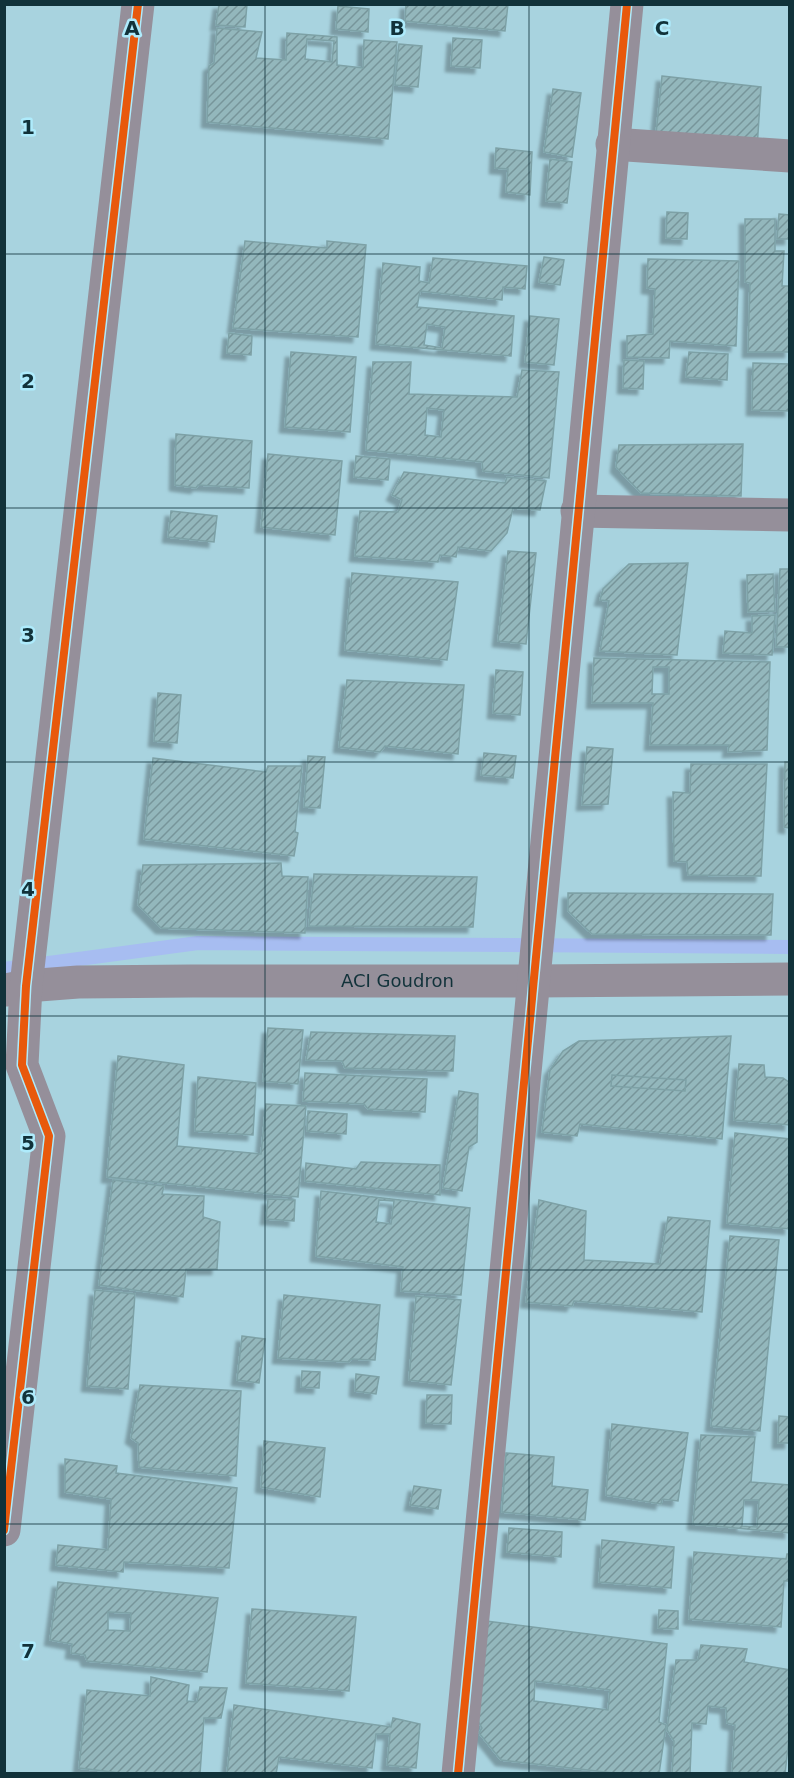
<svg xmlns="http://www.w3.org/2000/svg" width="794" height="1778" font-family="'DejaVu Sans',sans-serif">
  <defs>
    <pattern id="building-hatch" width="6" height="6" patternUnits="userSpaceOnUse" patternTransform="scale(1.5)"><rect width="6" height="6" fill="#93b7bc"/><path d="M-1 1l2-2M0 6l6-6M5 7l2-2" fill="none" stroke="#77959a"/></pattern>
    <filter id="shadow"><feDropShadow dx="-5.5" dy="5.5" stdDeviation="1.5" flood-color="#0004"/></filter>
  </defs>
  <rect width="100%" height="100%" fill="#a8d3df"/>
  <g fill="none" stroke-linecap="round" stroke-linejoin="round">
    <path stroke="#a7bdf1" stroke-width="14" d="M4,969L198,943L790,947"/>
  </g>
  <path fill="url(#building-hatch)" stroke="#7da1a6" stroke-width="1.5" fill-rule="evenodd" filter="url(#shadow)" d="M219,4H247L245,27L216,25Z
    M406,4H508L505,31L405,21Z
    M338,6L369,9L368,32L336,29Z
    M217,28L262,32L256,58L286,60L287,33L337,37V65L363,68L364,40L397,42L388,139L207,122L209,66L214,63ZM307,39L334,41L332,62L305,59Z
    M453,38L482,40L480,68L451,66Z
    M399,44L422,46L418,87L395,85Z
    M662,76L761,87L757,149L656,134Z
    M553,89L581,93L572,157L544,152Z
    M496,148L532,152L530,195L506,192L508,169L495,168Z
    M550,159L572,162L567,203L546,201Z
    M667,212L688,213L687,239L666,238Z
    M779,214L790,215V239H777Z
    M745,219H775V251H784L782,286H790V352H748L750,283L745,282Z
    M245,241L327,248V241L366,245L358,337L233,328Z
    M544,257L564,260L560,285L539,282Z
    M433,258L527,266L525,289L503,287L502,300L420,291L417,307L514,316L511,356L376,344L383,263L420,267L419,281L429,283ZM427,324L445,327L442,348L424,345Z
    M648,259L739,261L736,346L670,341L669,358L627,357V336L653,334L655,289L647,288Z
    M530,316L559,319L554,365L525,362Z
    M229,333L252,336L251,355L227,353Z
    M291,352L356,357L350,432L285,427Z
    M689,352L728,354L727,380L686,377Z
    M624,360L644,361L643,389L623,388Z
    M373,362H411L409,394L517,397L522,370L559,372L549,478L483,471L482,462L366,450ZM427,408L444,410L441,437L425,435Z
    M753,363L790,364V411L752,410Z
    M176,434L252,441L249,488L198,485L196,488L175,485Z
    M743,444L741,496L641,493L616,467L619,445Z
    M268,454L342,461L335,535L261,527Z
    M356,456L390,459L388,480L354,477Z
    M404,472L505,483L507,477L546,481L540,510L513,508L507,533L491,551L458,547L456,557L440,555L438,562L355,556L360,511L398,512L402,500L392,495Z
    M171,511L217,516L214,542L168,537Z
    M508,551L536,553L526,644L498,641Z
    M688,563L677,655L600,651L609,601L600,600L603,589L629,564Z
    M780,569H790V647H776Z
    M352,573L458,582L447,660L345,650Z
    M773,574L775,611L748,612L747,575Z
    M775,615L772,655L723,653L725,631L752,633V616Z
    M594,658L770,662L767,750L728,752L729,745H650L653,703H592ZM653,667H669V694H652Z
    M496,670L523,672L520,715L493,713Z
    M347,680L464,685L458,754L385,746L380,752L339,747Z
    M158,693L181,695L177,743L154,741Z
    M587,747L613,749L608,804L582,805Z
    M484,753L516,756L513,778L481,775Z
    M308,756L325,757L320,808L304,807Z
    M153,758L266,772L268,766H302L295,832L298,833L294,856L144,839Z
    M785,762H790V828L784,827Z
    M691,764H767L761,876L688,875L687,862L674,861L673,792L690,793Z
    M281,863L282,876L308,877L305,933L161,928L138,905L143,865Z
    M314,874L477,877L473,927L309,926Z
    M568,893L773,894L771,935L592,934L568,911Z
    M268,1028L303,1030L298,1084L263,1081Z
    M311,1032L455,1036L453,1071L345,1068L342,1061L306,1060Z
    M731,1036L722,1139L580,1124L577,1136L542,1132L550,1070L563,1051L579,1041ZM612,1075L686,1080L685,1091L611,1086Z
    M118,1056L184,1065L177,1146L261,1154L266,1104L306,1106L298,1197L107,1177Z
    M739,1064L764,1065L765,1077L783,1078L790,1083V1125L734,1120Z
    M305,1073L427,1079L425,1112L368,1109L364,1104L303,1101Z
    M612,1075L686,1080L685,1091L611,1086Z
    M198,1077L256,1083L253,1135L195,1131Z
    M459,1091L478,1094L477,1142L469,1147L462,1191L443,1188Z
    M308,1111L347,1114L346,1134L307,1131Z
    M735,1133L790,1139V1229L727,1223Z
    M361,1162L440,1165V1195L305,1181L306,1163L356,1169Z
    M113,1180L164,1186L162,1194L204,1196L203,1217L220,1222L217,1269H186L183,1297L99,1285Z
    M321,1191L470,1208L461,1295L401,1291L403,1267L316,1256ZM379,1200L394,1201L391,1224L376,1222Z
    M268,1199L295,1200L294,1221L266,1219Z
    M539,1200L586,1211L584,1260L660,1264L668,1217L710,1221L702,1312L574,1301L572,1306L526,1302Z
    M730,1236L779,1240L760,1431L711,1426Z
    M95,1290L135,1294L128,1389L87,1386Z
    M284,1295L380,1305L375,1360L351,1359L349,1362L278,1358Z
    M416,1296L461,1300L451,1385L409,1380Z
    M242,1336L265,1339L259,1383L237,1380Z
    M302,1371L320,1372L319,1388L301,1387Z
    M356,1374L379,1377L376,1394L355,1391Z
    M140,1385L241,1391L236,1476L139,1467L138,1443L131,1438Z
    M427,1395H452L451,1424L426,1423Z
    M779,1416L790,1417V1443H778Z
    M612,1424L688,1433L678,1501L662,1499L661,1504L606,1495Z
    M701,1435L755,1437L751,1482L790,1485V1533L693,1524ZM744,1500H759L757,1527L742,1526Z
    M264,1441L325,1448L320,1497L261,1487Z
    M506,1453L554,1457L552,1486L588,1490L585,1520L502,1512Z
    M65,1459L117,1466L116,1473L237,1488L229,1568L124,1562L123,1572L56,1565L58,1545L108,1550L111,1499L65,1492Z
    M414,1486L441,1490L438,1509L410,1505Z
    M509,1528L562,1532L561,1557L507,1552Z
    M602,1540L674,1547L671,1588L599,1582Z
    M694,1552L786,1559L787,1554H790V1581H784L781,1627L689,1619Z
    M58,1582L218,1598L207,1672L87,1661L85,1655L71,1653L72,1644L50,1640ZM108,1612L131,1613L130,1631L108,1630Z
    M252,1609L356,1617L349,1691L246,1683Z
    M659,1610L678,1611V1629L658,1628Z
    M486,1621L667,1644L659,1722L666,1725L659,1774H623L501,1760L479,1733L482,1728L478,1721ZM535,1681L610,1690L608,1710L534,1701Z
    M701,1645L747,1649L744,1662L790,1670V1729L785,1774H732L735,1725L727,1723L726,1708L708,1706L706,1724L692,1723L690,1774H672L674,1741L667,1730L676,1660H698Z
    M151,1677L189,1685L187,1701L197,1702L200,1687L227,1688L221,1718H204L200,1774H129L79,1768L87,1690L150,1696Z
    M234,1705L391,1727L393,1718L420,1724L416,1768L387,1765L390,1734H376L372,1768L279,1757L276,1774H227Z"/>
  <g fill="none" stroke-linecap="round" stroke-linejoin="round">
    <g stroke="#958f9a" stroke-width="33">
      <path d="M612,144L790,156"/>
      <path d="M577,511L790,515"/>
      <path id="s1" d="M6,990L26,986L78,982L192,981H533L790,979"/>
      <path d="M4,1530L49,1136L22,1065L26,986L138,4"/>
      <path d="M458,1774L627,4"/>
    </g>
    <defs>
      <path id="cycleway" d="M4,1530L49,1136L22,1065L26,986L138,4
        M458,1774L627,4"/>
    </defs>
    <use href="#cycleway" stroke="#aeebfc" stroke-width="11"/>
    <use href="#cycleway" stroke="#e8590c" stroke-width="8"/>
  </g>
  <path fill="none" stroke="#11323a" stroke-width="1.5" stroke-opacity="0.55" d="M265,4V1774M529,4V1774M4,254H790M4,508H790M4,762H790M4,1016H790M4,1270H790M4,1524H790"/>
  <g text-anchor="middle" stroke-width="5" stroke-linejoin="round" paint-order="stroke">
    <g font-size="18" fill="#11323a" stroke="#aeebfc">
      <text dy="6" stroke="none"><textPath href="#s1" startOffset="392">ACI Goudron</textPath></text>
    </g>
  </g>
  <g font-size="20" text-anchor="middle" font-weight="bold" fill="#11323a" stroke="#aeebfc" stroke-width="5" stroke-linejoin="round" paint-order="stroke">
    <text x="132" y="35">A</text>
    <text x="397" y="35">B</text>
    <text x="662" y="35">C</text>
    <text x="28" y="134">1</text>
    <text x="28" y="388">2</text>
    <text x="28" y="642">3</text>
    <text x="28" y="896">4</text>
    <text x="28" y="1150">5</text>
    <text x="28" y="1404">6</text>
    <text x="28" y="1658">7</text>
  </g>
  <rect width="794" height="1778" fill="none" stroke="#11323a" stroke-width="12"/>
</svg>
